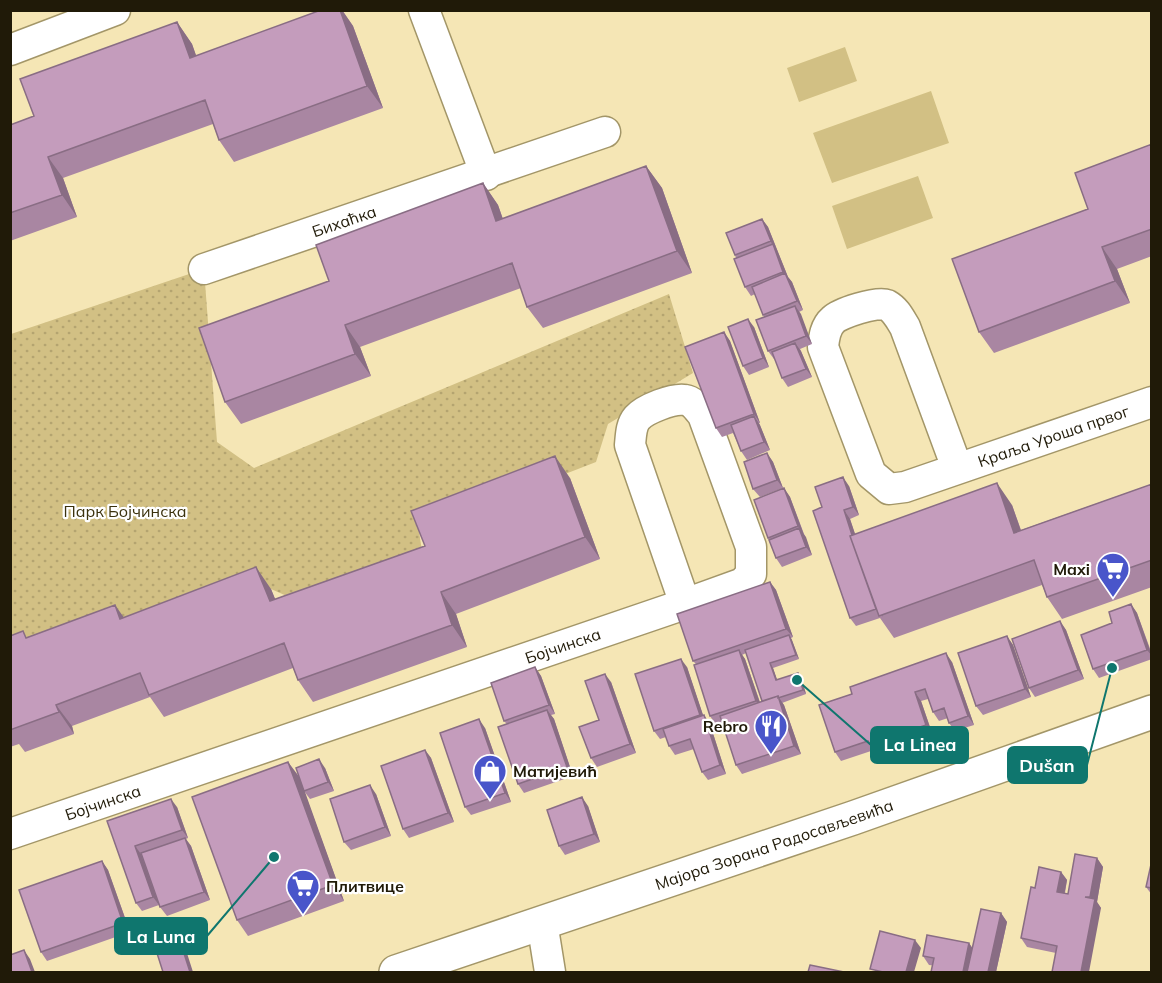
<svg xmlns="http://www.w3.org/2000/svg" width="1162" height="983" font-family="Mulish,sans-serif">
  <defs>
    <pattern id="park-dots" width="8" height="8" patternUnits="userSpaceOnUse" patternTransform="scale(1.5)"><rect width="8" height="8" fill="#d2c084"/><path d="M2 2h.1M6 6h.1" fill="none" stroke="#b4a470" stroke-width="1.8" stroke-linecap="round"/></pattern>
  </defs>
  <rect width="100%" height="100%" fill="#f5e6b5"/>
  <path fill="#d2c084" d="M845,47L857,81L799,102L787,68Z
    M931,91L949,143L832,183L813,133Z
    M918,176L933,218L847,249L832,206Z"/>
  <path fill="url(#park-dots)" d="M204,269L217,442L254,468L669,294L693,373L608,424L596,462L419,531L423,558L307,605L271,589L11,663V334Z"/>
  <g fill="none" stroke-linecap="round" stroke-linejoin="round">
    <defs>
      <g id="minor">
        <path d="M424,10L486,175"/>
        <path d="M10,50L115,10"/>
        <path id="s1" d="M204,269L605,132"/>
        <path id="s2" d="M957,468L905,327C900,319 896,310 887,305C877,301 840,313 833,320C825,327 824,338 823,347L871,474L889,489L905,487L1152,402"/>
        <path id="s3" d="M10,834L685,604L743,583L751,574V547L703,415C698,409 693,401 685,400C673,398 645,409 637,418C631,425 631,435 630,445L685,604"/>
        <path d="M542,922L550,972"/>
      </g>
      <g id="secondary">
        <path id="s4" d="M396,972L853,818L1152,712"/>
      </g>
    </defs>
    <use href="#minor" stroke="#a39668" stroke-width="33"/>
    <use href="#secondary" stroke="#a39668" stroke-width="36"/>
    <use href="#minor" stroke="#fff" stroke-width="30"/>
    <use href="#secondary" stroke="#fff" stroke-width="33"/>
  </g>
  <path fill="#a986a2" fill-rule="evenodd" d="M321,10H342L353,26L383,108L234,162L219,140L213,124L63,178L77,217L10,241V125L34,116L177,22L192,44L196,56Z
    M1152,144V256L1117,269L1130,303L994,353L979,332L1088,209Z
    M646,166L662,188L692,273L543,328L527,307L521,288L360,347L371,376L241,424L225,402L329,281L483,183L498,205L503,219Z
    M762,219L768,227L788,277L792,282L803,310L799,312L812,344L800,349L812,377L788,387L782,378L775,359H774L768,351L764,317L755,294L751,296L745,287L736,258L735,255Z
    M754,327L769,367L749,375L743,366Z
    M724,332L730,341L760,423H759L770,450L747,460L741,451L733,433L722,437L716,428Z
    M767,453L773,462L783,488L760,497L753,489Z
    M570,478L600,559L456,614L467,647L313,702L298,680L293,668L164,717L150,697L72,726L74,734L25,752L19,744L10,747V636L27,637L271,589L275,599L425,546Z
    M1152,484V587L1062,619L1047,597L1042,585L894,638L880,618L856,626L850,618L822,507L849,486L859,515L850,519L855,534L1012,505L1021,530Z
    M784,488L790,497L812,555L782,567L776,558L768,538Z
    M770,582L776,590L793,637L791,638L799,659L773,668L777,680L801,677L806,694L782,703L784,705L801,754L742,774L736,765L722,723L716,725L710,716L696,664L693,661ZM746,653L762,701L760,702L745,659L742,655Z
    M1131,604L1137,613L1152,654V659L1099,678L1093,669L1112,623Z
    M1060,621L1066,630L1084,679L1035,697L1029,688Z
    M1007,636L1013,645L1031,697L983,715L976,706Z
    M952,662L974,725L955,731L949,723L948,718L939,721L933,712L928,699L921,701L932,733L876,753L874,750L841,761L835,752Z
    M535,667L541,676L555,714L551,715L554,719L573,776L524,793L518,784L507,724L504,721Z
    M687,667L703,715L710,724L726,774L708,780L702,772L694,749L675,755L669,746L666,737L660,739L654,731Z
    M611,682L636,753L597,767L591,758L599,720Z
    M485,728L511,802L471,815L465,807Z
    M425,750L431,758L454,822L409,838L403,829Z
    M288,762L299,777L325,768L334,791L310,799L304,791L344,901L248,936L237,920Z
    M376,794L391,836L351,850L344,842Z
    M588,806L600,842L565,855L559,846Z
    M177,807L188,838L186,839L191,846L210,900L167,916L160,907L142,854L159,905L142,911L136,903L107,821Z
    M1097,858L1103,867L1097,902L1101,908L1056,953L1027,947L1021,938L1035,888L1061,872L1067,880L1065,893L1068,894Z
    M1152,860V895L1146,887Z
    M102,861L108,870L130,932L47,961L41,952Z
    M1001,913L1007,922L996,972L929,965L923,956L969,943L972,948Z"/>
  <path fill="#896d84" d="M340,10H342L353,26L383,108L367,86Z
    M177,22L192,44L205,80L190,58Z
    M48,157L63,178L77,217L62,195Z
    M646,166L662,188L692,273L677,251Z
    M483,183L498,205L511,243L496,221Z
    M762,219L768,227L788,277L792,282L803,310L797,301L787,277L783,272Z
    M1102,247L1117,269L1130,303L1115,281Z
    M795,306L801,314L812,344L806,336Z
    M748,319L754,327L769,367L763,358Z
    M345,325L360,347L371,376L355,354Z
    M724,332L730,341L760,423L754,414Z
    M795,343L801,351L812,377L806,369Z
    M754,416L760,425L770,450L764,442Z
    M767,453L773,462L783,488L777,480Z
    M555,456L570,478L600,559L585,537Z
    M843,477L849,486L859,515L853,507Z
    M997,483L1012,505L1029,554L1014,533Z
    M784,488L790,497L804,535L798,526Z
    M844,510L850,519L883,617L877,608Z
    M799,528L806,537L812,555L806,547Z
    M256,567L271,589L285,623L270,601Z
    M770,582L776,590L793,637L786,629Z
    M441,592L456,614L467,647L452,625Z
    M1131,604L1137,613L1152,656L1147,650Z
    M115,605L130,626L120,619Z
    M1060,621L1066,630L1084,679L1078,670Z
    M789,635L792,640L799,659L796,655Z
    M1007,636L1013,645L1031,697L1025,689Z
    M739,650L745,659L762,709L756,701Z
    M946,653L952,662L974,725L968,716Z
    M681,659L687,667L706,724L700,715Z
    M770,663L773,668L779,685L776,680Z
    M535,667L541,676L555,714L549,705Z
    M798,673L801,677L806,694L803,690Z
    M605,674L611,682L636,753L630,744Z
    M915,692L921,701L932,733L926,725Z
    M778,696L784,705L801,754L794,746Z
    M56,705L72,726L74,734L59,712Z
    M547,710L554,719L573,776L567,767Z
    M704,715L710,724L726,774L720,765Z
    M479,719L485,728L511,802L505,793Z
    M425,750L431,758L454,822L448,813Z
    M319,759L325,768L334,791L328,782Z
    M288,762L300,778L344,901L333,885Z
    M370,785L376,794L391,836L385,827Z
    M582,797L588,806L600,842L594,834Z
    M171,799L177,807L188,838L182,830Z
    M185,838L191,846L210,900L204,892Z
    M135,846L141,854L159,905L153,897Z
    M1097,858L1103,867L1097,902L1101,908L1089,972H1081L1094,903L1090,897Z
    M102,861L108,870L130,932L123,923Z
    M1061,872L1067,880L1063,901L1057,892Z
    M1001,913L1007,922L996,972H988Z
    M179,938L185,947L193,972H190Z
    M915,940L921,948L914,972H906Z
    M969,943L975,952L971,972H963Z
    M24,950L30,959L35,972H32Z"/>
  <path fill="#c49cbc" stroke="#896d84" stroke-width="1.5" d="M321,10H340L367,86L219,140L205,100L48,157L62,195L10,213V125L34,116L20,79L177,22L190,58Z
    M1152,144V229L1102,247L1115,281L979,332L952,259L1088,209L1075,173Z
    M646,166L677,251L527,307L512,263L345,325L355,354L225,402L199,328L329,281L316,245L483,183L496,221Z
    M762,219L771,241L735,255L726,233Z
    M773,244L783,272L745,287L734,259Z
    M785,273L797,301L763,315L752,287Z
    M795,306L806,336L768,351L756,320Z
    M748,319L763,358L743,366L728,327Z
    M724,332L754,414L716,428L685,347Z
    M795,343L806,369L782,378L772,352Z
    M754,416L764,442L741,451L731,425Z
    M767,453L777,480L753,489L744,462Z
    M555,456L585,537L441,592L452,625L298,680L284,643L149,695L140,673L56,705L59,712L10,730V636L23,631L26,638L115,605L120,619L256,567L270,601L425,546L411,511Z
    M843,477L853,507L844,510L852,535L850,536L876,609L850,618L813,511L822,507L815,487Z
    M997,483L1014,533L1152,484V560L1047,597L1034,560L879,616L850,536Z
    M784,488L798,526L768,538L754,500Z
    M799,528L806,547L776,558L769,540Z
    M770,582L786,629L693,661L677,614Z
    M1131,604L1147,650L1093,669L1081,635L1112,623L1109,612Z
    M1060,621L1078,670L1029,688L1012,639Z
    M789,635L796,655L770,663L776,680L798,673L803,690L778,698V696L762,701L745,650Z
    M1007,636L1025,689L976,706L958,653Z
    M739,650L756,701L710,716L694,665Z
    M946,653L968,716L949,723L944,708L933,712L925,689L915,692L926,725L870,744L868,741L835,752L819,705L852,694L850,687Z
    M681,659L700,715L654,731L635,674Z
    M535,667L549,705L504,721L491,683Z
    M605,674L630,744L591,758L579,727L599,720L585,681Z
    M778,696L794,746L736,765L720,716Z
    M547,710L567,767L518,784L498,727Z
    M704,715L720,765L702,772L690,739L669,746L663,729Z
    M479,719L505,793L465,807L440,733Z
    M425,750L448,813L403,829L381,766Z
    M319,759L328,782L304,791L296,768Z
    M288,762L333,885L237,920L192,797Z
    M370,785L385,827L344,842L330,799Z
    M582,797L594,834L559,846L547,810Z
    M171,799L182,830L135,846L153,897L136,903L107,821Z
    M185,838L204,892L160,907L141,853Z
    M1075,854L1097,858L1090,897H1085L1095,899L1081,972H1052L1057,946L1021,938L1031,887L1035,888L1039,867L1061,872L1057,892L1068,894Z
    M1152,860V888L1146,887Z
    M102,861L123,923L41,952L19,890Z
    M981,909L1001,913L988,972H967Z
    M880,931L915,940L906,972H883L870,969Z
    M927,935L969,943L963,972H931L934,958L923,956Z
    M179,938L190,972H163L155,947Z
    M24,950L32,972H10V955Z
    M810,965L844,972H808Z"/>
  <defs>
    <symbol id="supermarket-pin" viewBox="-11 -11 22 30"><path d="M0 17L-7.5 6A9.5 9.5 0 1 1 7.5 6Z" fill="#4955ca" stroke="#fff"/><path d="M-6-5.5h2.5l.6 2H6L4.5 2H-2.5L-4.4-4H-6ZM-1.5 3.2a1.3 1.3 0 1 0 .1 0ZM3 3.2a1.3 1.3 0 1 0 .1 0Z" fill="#fff"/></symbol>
    <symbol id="restaurant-pin" viewBox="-11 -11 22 30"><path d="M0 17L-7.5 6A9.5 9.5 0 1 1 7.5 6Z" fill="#4955ca" stroke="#fff"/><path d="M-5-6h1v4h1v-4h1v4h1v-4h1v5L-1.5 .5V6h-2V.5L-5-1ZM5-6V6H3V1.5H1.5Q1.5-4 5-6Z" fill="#fff"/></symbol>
    <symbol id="shop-pin" viewBox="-11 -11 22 30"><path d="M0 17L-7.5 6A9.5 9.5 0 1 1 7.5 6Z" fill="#4955ca" stroke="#fff"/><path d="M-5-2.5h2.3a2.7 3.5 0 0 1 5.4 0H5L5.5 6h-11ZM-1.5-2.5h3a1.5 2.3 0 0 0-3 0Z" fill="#fff"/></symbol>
  </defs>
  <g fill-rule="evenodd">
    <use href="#supermarket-pin" x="1094" y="550" width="38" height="52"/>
    <use href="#restaurant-pin" x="752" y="707" width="38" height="52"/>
    <use href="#shop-pin" x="471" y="752" width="38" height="52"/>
    <use href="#supermarket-pin" x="284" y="867" width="38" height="52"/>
  </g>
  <g text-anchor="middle" stroke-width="4.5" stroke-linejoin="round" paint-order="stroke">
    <g font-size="16" fill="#201a08" stroke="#fff">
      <text dy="6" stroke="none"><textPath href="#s1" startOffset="148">Бихаћка</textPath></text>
      <text dy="6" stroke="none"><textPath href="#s2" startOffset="598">Краља Уроша првог</textPath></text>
      <text dy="6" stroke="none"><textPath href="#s3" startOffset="584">Бојчинска</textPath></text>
      <text dy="6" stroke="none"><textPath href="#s3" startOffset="98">Бојчинска</textPath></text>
      <text dy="6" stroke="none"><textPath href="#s4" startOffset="399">Мајора Зорана Радосављевића</textPath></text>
    </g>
    <g font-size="16" fill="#3b310d" stroke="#fff">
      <text x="125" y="517">Парк Бојчинска</text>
    </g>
    <g font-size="16" font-weight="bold" fill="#201a08" stroke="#fff" text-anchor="end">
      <text x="1090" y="575">Maxi</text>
      <text x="748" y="732">Rebro</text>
      <text x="513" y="777" text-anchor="start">Матијевић</text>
      <text x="326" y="892" text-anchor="start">Плитвице</text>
    </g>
  </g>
  <path fill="none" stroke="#0f766e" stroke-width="2" d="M797 680L871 745M1112 668L1087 765M274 857L207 936"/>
  <g fill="#0f766e" stroke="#fff" stroke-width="2">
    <circle cx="797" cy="680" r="6"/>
    <circle cx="1112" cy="668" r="6"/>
    <circle cx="274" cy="857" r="6"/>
  </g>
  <g fill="#0f766e" stroke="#0f766e" stroke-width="2">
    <rect x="871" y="727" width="97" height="36" rx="6"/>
    <rect x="1008" y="747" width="79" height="36" rx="6"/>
    <rect x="115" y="918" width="92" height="36" rx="6"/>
  </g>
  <g font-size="18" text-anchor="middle" font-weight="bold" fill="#fff">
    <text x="920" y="751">La Linea</text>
    <text x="1047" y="772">Dušan</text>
    <text x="161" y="943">La Luna</text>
  </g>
  <rect width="1162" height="983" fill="none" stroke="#201a08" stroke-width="24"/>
</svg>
